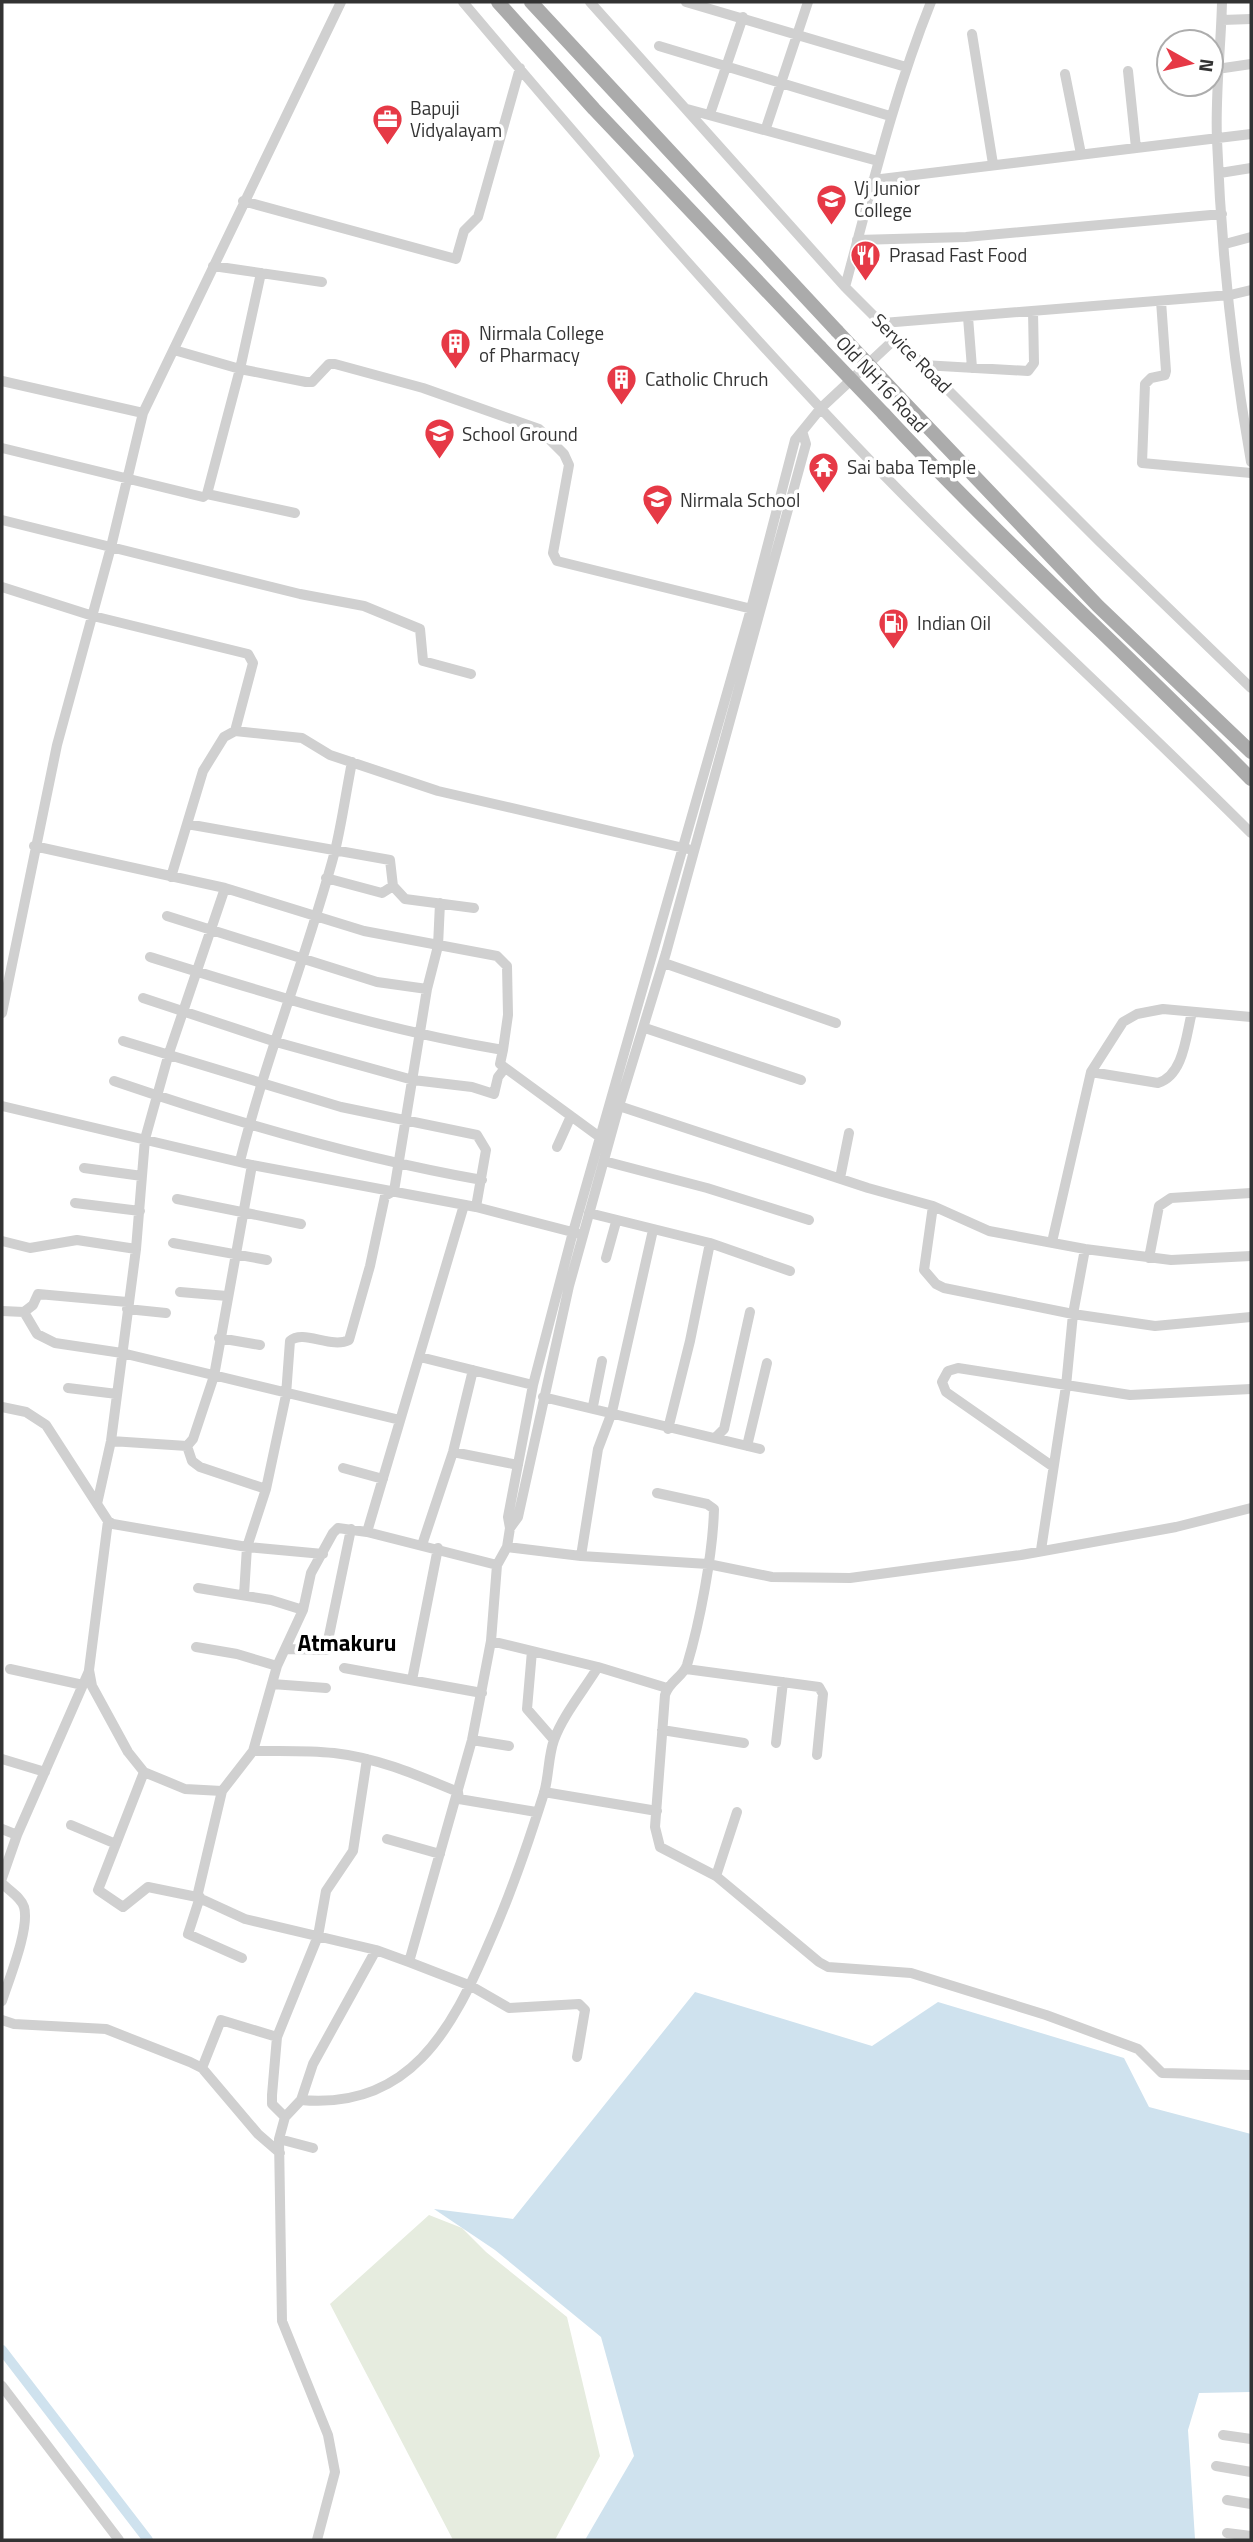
<svg xmlns="http://www.w3.org/2000/svg" width="1253" height="2542" font-family="'Titillium Web',sans-serif">
  <rect width="100%" height="100%" fill="#fff"/>
  <path fill="#e6ecdf" d="M429,2215L462,2228L486,2252L567,2317L600,2456L555,2540H453L330,2304Z"/>
  <path fill="#cfe2ee" d="M695,1992L872,2046L938,2002L1124,2058L1149,2107L1251,2134V2392L1199,2393L1188,2430L1195,2539L585,2540L634,2456L601,2337L495,2250L434,2209L513,2219Z"/>
  <g fill="none" stroke-linecap="round" stroke-linejoin="round">
    <path stroke="#cfe2ee" stroke-width="10" d="M2,2350L148,2540"/>
    <path stroke="#d0d0d0" stroke-width="10" d="M463,2C598,162 735,320 880,471C1000,595 1129,711 1251,833
      M590,2L845,287L1100,542L1251,688
      M686,2L906,67
      M1222,2C1221,48 1215,93 1217,140C1221,244 1233,360 1251,462
      M1222,20L1251,19
      M972,34L993,164
      M659,46L890,116
      M1217,69L1251,64
      M1128,71L1136,148
      M1065,74L1081,154
      M687,109L878,161
      M710,114L743,17
      M766,128L808,2
      M1220,173L1251,168
      M873,180L1251,134
      M243,201L456,259L464,231L478,217L520,68
      M857,240L966,237L1222,214
      M1225,244L1251,237
      M213,266L322,282
      M845,287C871,191 894,94 931,2
      M1161,301L1166,371L1165,375L1151,378L1145,384L1142,463L1251,473
      M968,317L972,368
      M883,323L1230,295L1251,290
      M174,350L240,369L306,382H312L329,364H335L423,388L539,429L564,454L569,465L553,553L557,561L756,610
      M923,365L1028,371L1034,363L1033,311
      M2,381L143,413
      M2,448L203,497L207,494L240,369L261,273
      M207,494L295,513
      M2,520L300,594L364,606L420,629L423,661L471,674
      M2,587L93,616L248,654L253,663L235,731
      M187,824L390,860L393,886
      M34,846L225,888L364,931L497,956L507,966L508,1015L503,1050
      M171,877L203,771L224,737L235,731L302,738L330,755L438,791L688,849
      M326,878L382,893L393,886L405,899L474,908
      M167,916L377,982L427,989
      M150,957C265,993 383,1030 503,1050L500,1064L601,1138
      M664,963L836,1023
      M143,998L276,1042L413,1080L472,1087L494,1094L498,1077L505,1068
      M2,1013L57,745L111,547L143,413L341,2
      M645,1028L801,1080
      M123,1041L341,1107L477,1135L486,1150L476,1207
      M1091,1072L1158,1083C1184,1075 1186,1035 1192,1012
      M114,1081C234,1122 357,1158 482,1180
      M2,1106L252,1165L476,1207L580,1234
      M619,1106L868,1188L933,1206L989,1231L1085,1249L1171,1260L1251,1256
      M557,1147L571,1116
      M240,1161C266,1056 307,956 335,851C342,822 346,792 352,762
      M604,1161L707,1188L809,1220
      M84,1168L142,1176
      M840,1178L849,1133
      M177,1199L301,1224
      M75,1203L140,1211
      M933,1206L924,1270L936,1284L944,1288L1073,1314L1155,1326L1251,1317
      M589,1213L710,1243L790,1271
      M2,1241L30,1248L77,1240L136,1249
      M1052,1242L1091,1072L1123,1022L1137,1014L1163,1009L1251,1017
      M173,1243L267,1260
      M606,1258L616,1222
      M1149,1258L1159,1206L1171,1198L1251,1193
      M180,1292L227,1296
      M127,1309L166,1313
      M2,1311L24,1312L33,1305L38,1294L127,1302
      M24,1312L37,1334L55,1343L122,1353L400,1420
      M219,1338L260,1345
      M420,1357L533,1385
      M68,1388L117,1394
      M543,1397L760,1449
      M593,1406L602,1361
      M2,1407L26,1412L46,1425L108,1521L113,1524L247,1547L323,1554
      M668,1429L690,1341L710,1243
      M715,1438L724,1429L750,1312
      M111,1441L187,1446L193,1439L214,1376L252,1165
      M187,1446L192,1461L200,1467L266,1489
      M747,1446L767,1363
      M453,1452L518,1465
      M1052,1466L946,1392L942,1382L948,1371L958,1368L1130,1395L1251,1389
      M343,1468L383,1479
      M657,1493L707,1504L714,1509C713,1553 700,1622 687,1665C683,1677 669,1681 665,1695L655,1827L660,1847L716,1876L819,1962L828,1967L911,1973L1046,2015L1138,2049L1162,2073L1251,2075
      M97,1504L111,1441L136,1249L145,1139L169,1053L225,888
      M108,1521L89,1670L92,1686L128,1752L144,1772L185,1789L222,1791
      M510,1528L518,1517L569,1286L619,1106L666,953L806,444L802,431
      M367,1532L464,1205
      M422,1545L453,1452L473,1370
      M507,1547L581,1556L708,1564L772,1577L850,1578L1021,1555L1176,1527L1251,1508
      M1041,1550L1066,1386L1073,1314L1085,1249
      M581,1556L598,1449L612,1412L653,1230
      M497,1565L367,1532L338,1528L333,1533L311,1573L303,1610L277,1666L253,1751L222,1791L197,1897L245,1919L376,1950L409,1962L471,1986L509,2008L579,2004L585,2010L577,2057
      M198,1588L271,1600L303,1610
      M244,1595L247,1547L266,1489L286,1395L290,1341C303,1329 331,1349 349,1340L370,1266L385,1196L394,1191L427,989L438,946L440,903
      M491,1641L598,1667L667,1688
      M196,1647L237,1654L277,1666
      M288,1649L326,1650L351,1529
      M532,1651L527,1709L554,1740
      M344,1668L482,1693
      M10,1669L83,1685
      M686,1669L819,1687L823,1694L817,1755
      M412,1680L438,1548
      M272,1684L326,1688
      M662,1730L744,1743
      M472,1740L509,1746
      M776,1743L783,1682
      M253,1751C280,1751 307,1750 334,1753C378,1758 417,1775 458,1792L459,1799L536,1812
      M2,1759L45,1772
      M144,1772L98,1890L123,1907L148,1887L197,1897
      M544,1792L657,1811
      M71,1825L116,1844
      M2,1829L17,1835
      M387,1839L440,1854
      M716,1876L737,1812
      M2,1878L17,1835L89,1671
      M2,1883C9,1891 21,1897 24,1907C30,1928 9,1979 2,2001
      M200,1897L188,1934L242,1958
      M409,1962L472,1740L491,1641L497,1565L507,1547L510,1528L508,1517L533,1385L573,1232L751,609L795,440L821,408L896,338
      M2,2020L14,2024L106,2029L190,2062L202,2068L258,2134L280,2153
      M202,2068L221,2020L277,2037
      M301,2100C409,2110 452,2030 489,1943C511,1894 528,1844 544,1793C549,1776 548,1757 554,1740C563,1715 584,1690 598,1667
      M285,2117L301,2100L313,2064L376,1950
      M279,2139L313,2148
      M2,2386L119,2540
      M1223,2435L1251,2439
      M1216,2466L1251,2472
      M1227,2500L1251,2504
      M1227,2533L1251,2536
      M317,2540L335,2472L328,2435L282,2321L279,2139L285,2117L272,2104V2095L277,2037L318,1936L326,1891L353,1851L367,1759"/>
    <path stroke="#ababab" stroke-width="14" d="M498,2L594,109L820,347
      M531,2L837,331
      M900,398L1098,606L1251,752
      M884,414C1002,541 1130,656 1251,779"/>
    <path stroke="#ababab" stroke-width="14" d="M837,331L900,398
      M820,347L884,414"/>
  </g>
  <defs>
    <symbol id="office-pin" viewBox="-11 -11 22 30"><path d="M0 17L-7.5 6A9.5 9.5 0 1 1 7.5 6Z" fill="#e63946" stroke="#fff"/><path d="M-6-3h4V-5.5h4V-3h4V5H-6ZM-1-4.5V-3h2v-1.5ZM-6 0V1H6V0Z" fill="#fff"/></symbol>
    <symbol id="university-pin" viewBox="-11 -11 22 30"><path d="M0 17L-7.5 6A9.5 9.5 0 1 1 7.5 6Z" fill="#e63946" stroke="#fff"/><path d="M0-5L7-2L0 1L-7-2ZM-4 1L0 2.5L4 1V4Q0 6-4 4Z" fill="#fff"/></symbol>
    <symbol id="restaurant-pin" viewBox="-11 -11 22 30"><path d="M0 17L-7.5 6A9.5 9.5 0 1 1 7.5 6Z" fill="#e63946" stroke="#fff"/><path d="M-5-6h1v4h1v-4h1v4h1v-4h1v5L-1.5 .5V6h-2V.5L-5-1ZM5-6V6H3V1.5H1.5Q1.5-4 5-6Z" fill="#fff"/></symbol>
    <symbol id="building-pin" viewBox="-11 -11 22 30"><path d="M0 17L-7.5 6A9.5 9.5 0 1 1 7.5 6Z" fill="#e63946" stroke="#fff"/><path d="M-4-6H4V6H1V3H-1V6H-4ZM-2.5-4.3h1.7v1.8h-1.7ZM.8-4.3h1.7v1.8H.8ZM-2.5-1h1.7V.8h-1.7ZM.8-1h1.7V.8H.8Z" fill="#fff"/></symbol>
    <symbol id="school-pin" viewBox="-11 -11 22 30"><path d="M0 17L-7.5 6A9.5 9.5 0 1 1 7.5 6Z" fill="#e63946" stroke="#fff"/><path d="M0-5L7-2L0 1L-7-2ZM-4 1L0 2.5L4 1V4Q0 6-4 4Z" fill="#fff"/></symbol>
    <symbol id="temple-pin" viewBox="-11 -11 22 30"><path d="M0 17L-7.5 6A9.5 9.5 0 1 1 7.5 6Z" fill="#e63946" stroke="#fff"/><path d="M0-6L5-2H3V0L6.5 2.5H4V6H1.5V3h-3V6H-4V2.5H-6.5L-3 0V-2H-5Z" fill="#fff"/></symbol>
    <symbol id="fuel-pin" viewBox="-11 -11 22 30"><path d="M0 17L-7.5 6A9.5 9.5 0 1 1 7.5 6Z" fill="#e63946" stroke="#fff"/><path d="M-5.5-6h7V0h2V4h1.3V-2.5L3-4.5l.8-.8L6-3V5H2.5V1h-1V6h-7ZM-4.2-4.7v3.2H.2V-4.7Z" fill="#fff"/></symbol>
  </defs>
  <g fill-rule="evenodd">
    <use href="#office-pin" x="370" y="102" width="35" height="47"/>
    <use href="#university-pin" x="814" y="182" width="35" height="47"/>
    <use href="#restaurant-pin" x="848" y="238" width="35" height="47"/>
    <use href="#building-pin" x="438" y="326" width="35" height="47"/>
    <use href="#building-pin" x="604" y="362" width="35" height="47"/>
    <use href="#school-pin" x="422" y="416" width="35" height="47"/>
    <use href="#temple-pin" x="806" y="450" width="35" height="47"/>
    <use href="#school-pin" x="640" y="482" width="35" height="47"/>
    <use href="#fuel-pin" x="876" y="606" width="35" height="47"/>
  </g>
  <g text-anchor="middle" stroke-width="7" stroke-linejoin="round" paint-order="stroke">
    <g font-size="19" fill="#333" stroke="#fff" text-anchor="start">
      <text x="410" y="115">Bapuji<tspan x="410" dy="22">Vidyalayam</tspan></text>
      <text x="854" y="195">Vj Junior<tspan x="854" dy="22">College</tspan></text>
      <text x="889" y="262">Prasad Fast Food</text>
      <text x="479" y="340">Nirmala College<tspan x="479" dy="22">of Pharmacy</tspan></text>
      <text x="645" y="386">Catholic Chruch</text>
      <text x="462" y="441">School Ground</text>
      <text x="847" y="474">Sai baba Temple</text>
      <text x="680" y="507">Nirmala School</text>
      <text x="917" y="630">Indian Oil</text>
    </g>
    <g font-size="19" fill="#333" stroke="#fff">
      <text transform="translate(912 353) rotate(45)" y="7">Service Road</text>
      <text transform="translate(882 384) rotate(47)" y="7">Old NH16 Road</text>
    </g>
    <g font-size="23" font-weight="bold" fill="#000" stroke="#fff">
      <text x="347" y="1651">Atmakuru</text>
    </g>
  </g>
  <rect width="1253" height="2542" fill="none" stroke="#333333" stroke-width="7"/>
  <g transform="translate(1190 63) rotate(98)"><circle r="33" fill="#ffffff" stroke="#adadad" stroke-width="2"/>
  <path d="M0-5L12 26L0 18L-12 26Z" fill="#e63946"/>
  <text y="-10" font-size="19" font-weight="bold" text-anchor="middle" fill="#333333">N</text>
  </g>
</svg>
